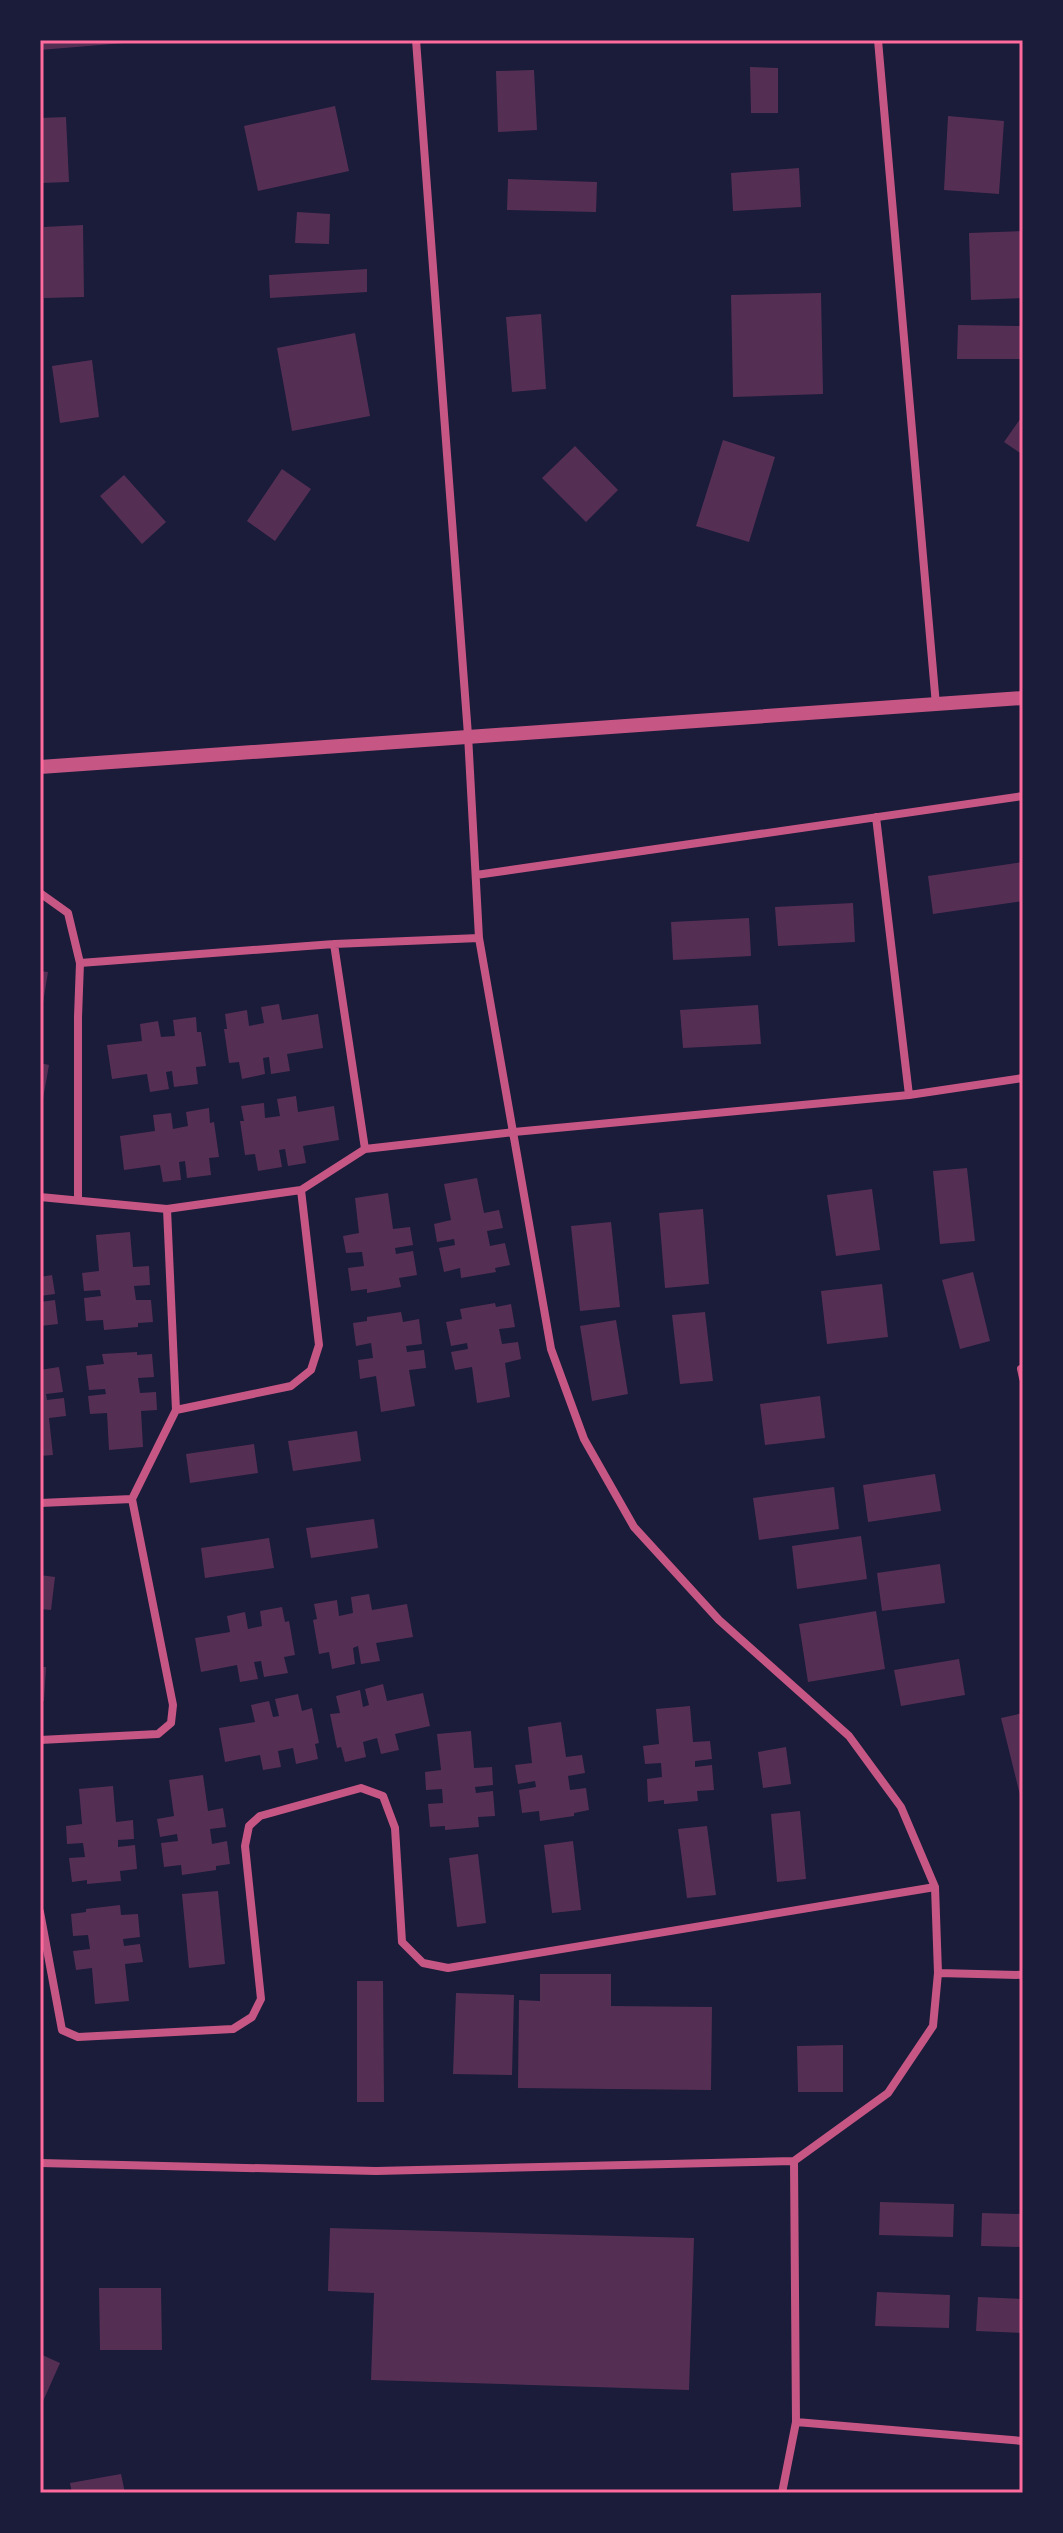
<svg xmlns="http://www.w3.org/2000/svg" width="1063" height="2533" font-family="'Noto Sans',sans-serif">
  <rect width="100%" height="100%" fill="#1b1b3a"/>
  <path fill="#542f53" d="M40,40H123L124,43L40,50Z
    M750,67L778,68V113H751Z
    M534,70L537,130L498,132L496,71Z
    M335,106L349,171L258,191L244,126Z
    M948,116L1004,121L999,194L944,190Z
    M66,117L69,182L40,183V118Z
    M799,168L801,207L733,211L731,173Z
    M508,179L597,182L596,212L507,210Z
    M297,212L330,214L329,244L295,243Z
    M83,225L84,297L44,298V227Z
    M1023,231V298L971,300L969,233Z
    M367,269V292L270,298L269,275Z
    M821,293L823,394L733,397L731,295Z
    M541,314L546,389L512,392L506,317Z
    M958,325L1023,326V359H957Z
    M355,333L370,416L292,431L277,348Z
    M92,360L99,417L60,423L52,366Z
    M1023,415V455L1004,442Z
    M723,440L775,457L749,542L696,526Z
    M575,446L618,490L586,522L542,478Z
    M282,469L311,489L275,541L247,521Z
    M124,475L166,522L142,544L100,496Z
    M1023,862V901L933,914L928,876Z
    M853,903L855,942L778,946L775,907Z
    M749,918L751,956L673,960L671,922Z
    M40,971L48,972L42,1009H40Z
    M279,1004L282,1020L318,1014L323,1048L287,1054L290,1071L271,1074L269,1057L263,1058L265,1074L242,1079L239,1062L229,1063L224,1029H227L225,1014L247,1010L249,1026L264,1023L261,1007Z
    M758,1005L761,1044L683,1048L680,1010Z
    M196,1017L197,1032H201L206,1066L196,1067L198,1084L174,1087L172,1071L166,1072L169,1089L150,1092L147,1074L112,1079L107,1045L142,1041L140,1024L158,1021L161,1037L175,1036L173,1020Z
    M40,1063L49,1065L43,1099L40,1098Z
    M296,1096L298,1112L334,1106L339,1140L303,1146L306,1163L288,1166L285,1149L279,1150L282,1167L258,1171L255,1154L245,1155L240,1121H244L241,1106L264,1103L265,1118L280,1116L277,1099Z
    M209,1108L210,1123L214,1122L219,1157L209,1158L211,1175L187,1178L185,1161L179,1162L181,1180L163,1182L160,1165L124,1170L120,1136L155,1131L153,1115L171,1113L173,1129L188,1126L186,1112Z
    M967,1168L975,1241L940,1244L933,1171Z
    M477,1178L484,1213L499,1210L503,1228L487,1231L490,1246L505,1243L510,1265L495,1268L496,1272L461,1278L460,1268L444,1272L439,1248L455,1245L454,1239L437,1242L434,1224L451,1220L444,1184Z
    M872,1189L880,1250L836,1256L827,1195Z
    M388,1193L393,1229L410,1227L413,1245L395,1248L396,1254L413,1251L417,1275L399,1278L401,1287L367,1293V1289L351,1291L348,1268L364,1266L362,1252L346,1253L343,1236L359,1233L355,1198Z
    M703,1209L709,1284L665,1288L659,1213Z
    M611,1222L620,1307L580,1311L571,1226Z
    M130,1232L133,1267L149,1266L150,1285L134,1286L136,1300H151L153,1322L138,1323V1327L104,1330L103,1320L86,1321L84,1298L101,1296L100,1290L84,1291L82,1273L99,1271L96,1235Z
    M973,1272L990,1341L960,1349L942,1280Z
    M52,1275L55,1294L40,1296V1277Z
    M882,1284L888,1337L827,1344L821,1291Z
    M55,1300L58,1324L40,1326V1302Z
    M495,1303L496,1307L511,1304L515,1327L499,1329L502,1344L518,1342L521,1359L505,1363L510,1397L477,1403L472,1367L455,1370L451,1352L468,1349L467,1343L451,1346L446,1322L462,1319L460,1309Z
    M401,1312L403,1322L419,1319L422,1344L406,1346L407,1352L424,1350L426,1368L409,1370L415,1406L381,1412L376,1376L360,1379L358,1360L373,1358L371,1343L356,1346L353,1323L367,1321V1317Z
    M705,1312L713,1381L680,1384L672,1315Z
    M616,1320L628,1394L592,1401L580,1326Z
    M137,1352V1355L152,1354L154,1377L138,1378L140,1393L156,1392L157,1410L141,1411L143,1447L109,1450L107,1413L90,1414L88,1396L106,1394L105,1389L89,1390L86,1366L104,1364L102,1354Z
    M59,1367L63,1392L46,1394L47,1400L64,1398L66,1416L49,1418L53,1455L40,1456V1370Z
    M820,1396L825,1438L765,1445L760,1404Z
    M357,1431L361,1461L293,1471L288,1441Z
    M254,1444L258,1473L190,1483L186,1454Z
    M935,1474L941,1511L868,1522L863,1485Z
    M834,1487L839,1529L759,1540L753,1498Z
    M374,1519L378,1548L311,1558L306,1528Z
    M861,1536L867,1579L797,1589L792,1546Z
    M269,1538L274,1568L205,1578L201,1548Z
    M940,1564L945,1603L882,1611L877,1573Z
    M40,1575L55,1577L51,1610L40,1609Z
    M369,1594L372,1610L407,1604L413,1637L376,1643L380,1661L361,1664L358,1646L353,1648L355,1664L332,1669L329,1652L319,1654L313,1620L317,1619L314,1604L337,1600L339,1616L353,1613L351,1597Z
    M282,1607L285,1622L289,1621L295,1655L284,1657L288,1673L264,1677L261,1661L254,1662L258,1679L240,1682L237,1665L201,1672L195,1638L230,1632L227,1616L245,1612L248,1629L262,1626L260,1611Z
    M876,1611L885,1669L808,1682L799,1624Z
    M959,1659L965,1695L901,1706L894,1670Z
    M40,1667H46L44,1701H40Z
    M383,1684L387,1701L423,1693L430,1726L395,1734L399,1750L381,1754L377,1738L363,1742L366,1757L345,1762L341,1747L337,1748L330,1714L340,1713L336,1696L360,1690L363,1707L369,1705L365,1689Z
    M298,1694L302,1711L312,1708L319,1743L315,1744L318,1759L296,1764L293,1748L278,1751L281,1767L263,1770L260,1755L225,1762L219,1728L255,1722L251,1705L269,1701L273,1717L279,1716L275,1699Z
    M690,1706L693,1742L710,1741L712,1759L695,1761V1767L712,1765L714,1790L697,1791L698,1801L664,1804V1800L648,1802L647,1779L662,1777L661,1763L645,1764L643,1746L659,1744L656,1709Z
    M1023,1713V1803H1022L1001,1718Z
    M561,1722L566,1757L582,1755L585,1773L568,1776L570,1790L586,1788L589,1810L574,1813V1816L540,1821L539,1811L522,1813L519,1790L536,1787L535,1781L518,1784L515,1765L532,1763L528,1727Z
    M471,1731L474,1768L492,1767L493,1785L475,1787L476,1793L493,1791L495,1816L478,1817L479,1827L445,1830V1826L430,1827L428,1804L443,1803L442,1789L426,1790L425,1772L441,1770L437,1734Z
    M786,1747L791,1784L763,1788L758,1752Z
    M203,1775L208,1811L223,1808L226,1827L210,1829L212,1844L227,1841L230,1864L216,1866V1870L182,1875L181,1865L164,1867L161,1843L178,1841L177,1834L160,1837L157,1819L174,1816L169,1780Z
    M113,1786L116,1822L133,1820L134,1839L118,1840V1847L135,1845L137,1869L120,1871L121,1881L87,1884V1880L72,1882L69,1858L85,1857L83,1843L67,1844L66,1826L82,1824L79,1789Z
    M800,1811L806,1879L777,1882L771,1814Z
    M707,1826L716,1895L687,1898L678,1829Z
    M573,1841L581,1910L552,1913L544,1845Z
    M478,1854L486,1923L457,1927L449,1858Z
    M218,1891L225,1964L189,1968L182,1894Z
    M120,1905L121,1915L138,1914L140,1937L123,1939L124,1946L140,1944L143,1962L125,1964L129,2001L95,2004L92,1968L76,1970L73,1951L90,1949L88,1935L73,1936L71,1914L86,1912V1909Z
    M540,1974H611V2006L712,2007L711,2090L518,2088L519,2000L540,2001Z
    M357,1981H383L384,2102H357Z
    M456,1993L514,1995L512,2075L453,2074Z
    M843,2045V2092H798L797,2046Z
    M880,2202L954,2204L953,2237L879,2235Z
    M982,2213L1023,2214V2247L981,2246Z
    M330,2228L694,2238L689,2390L371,2380L374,2293L328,2291Z
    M99,2288H161L162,2350H100Z
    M877,2292L950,2295L949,2328L875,2326Z
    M978,2297L1023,2299V2333L976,2331Z
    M40,2354L60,2363L40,2408Z
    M121,2474L125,2493H72L70,2483Z"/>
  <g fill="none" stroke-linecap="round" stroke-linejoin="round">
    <path stroke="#c65784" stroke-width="8" d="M416,40L468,735L479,938L551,1349L584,1439L634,1527L719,1620L849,1736L901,1807L935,1887L938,1973L933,2026L888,2093L794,2161L796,2422L782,2493
      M878,40L936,705
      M876,817L909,1095
      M476,875L1023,796
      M40,893L68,913L80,963L78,1017V1200
      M334,944L365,1149
      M80,963L334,944L479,938
      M40,1197L167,1209L301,1190L365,1149L514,1132L909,1095L1023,1078
      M1021,1369L1023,1378
      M176,1410L291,1386L311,1370L319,1345L301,1190
      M40,1503L132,1499
      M40,1740L158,1734L171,1723L173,1705L132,1499L176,1410L167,1209
      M40,1912L62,2030L78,2037L233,2029L252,2017L261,1999L245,1846L249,1826L260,1816L361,1788L383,1796L395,1828L402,1942L423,1963L448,1968L935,1887
      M938,1973L1023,1975
      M40,2163L376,2171L794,2161
      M796,2422L1023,2441"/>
    <path stroke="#c65784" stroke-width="14" d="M40,767L1023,698"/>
  </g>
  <rect width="1063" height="2533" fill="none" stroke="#1b1b3a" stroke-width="84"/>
  <rect x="42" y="42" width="979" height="2449" fill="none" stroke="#ff6b9d" stroke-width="3"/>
</svg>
